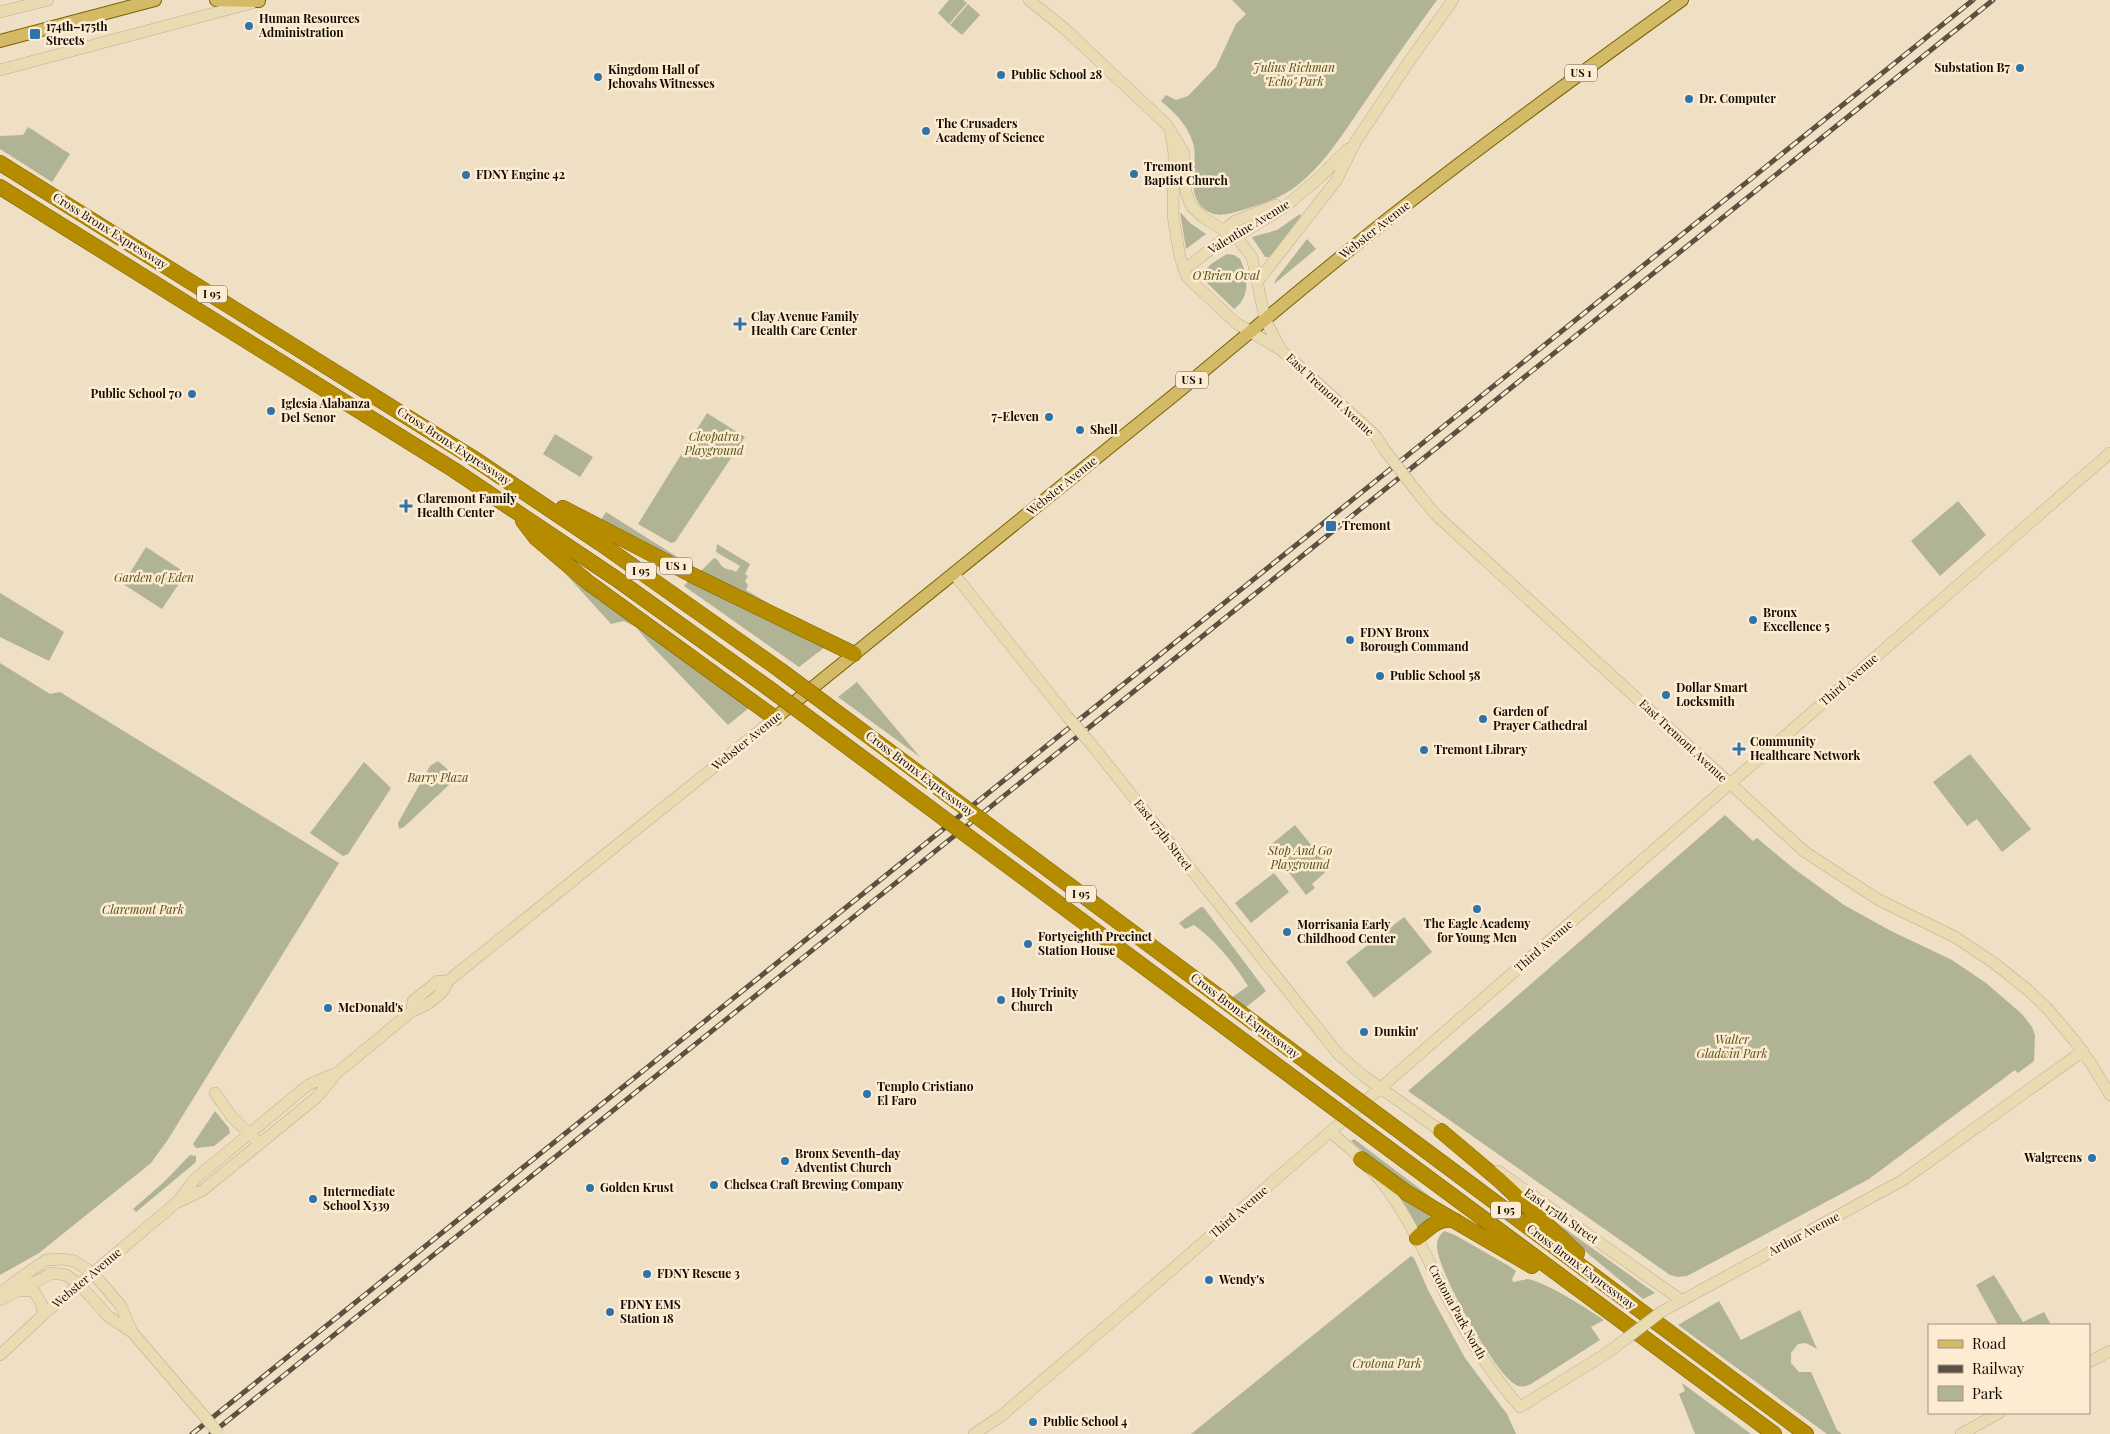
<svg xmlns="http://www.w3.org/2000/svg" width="2110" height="1434" font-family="'Playfair Display',serif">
  <rect width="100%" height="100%" fill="#efdfc5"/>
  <path fill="#b0b394" d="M949,0H963L967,3L949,24L938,13Z
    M1232,0H1437C1411,36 1385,72 1360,109C1340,138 1321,169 1291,190C1277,199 1259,205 1242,210C1228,214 1216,219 1203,208C1185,192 1199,163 1193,143C1187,124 1175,113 1161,101L1166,95L1176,100L1188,96L1216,67L1236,24L1246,14Z
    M968,4L980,15L962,35L950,25Z
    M28,127L70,154L52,182L0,149V136L23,135Z
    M1180,212L1190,223L1206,234L1186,249Z
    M1300,214L1301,216L1270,257H1265L1252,237L1277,230Z
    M1307,239L1316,249L1274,284L1276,279Z
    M1227,254L1234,255L1240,259C1248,276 1251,297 1234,309L1200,276L1211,264Z
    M707,413L745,437L675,542L671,543L638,524Z
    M555,434L593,457L580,477L543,454Z
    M1958,501L1986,535L1940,576L1911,541Z
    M606,512L687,563L685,566L601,520Z
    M717,544L750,564L745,574L748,576L745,581L748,585L746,590L788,615L790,614L803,620L801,623L699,573L714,558C719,560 719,563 722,566C725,570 732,569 736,572L740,566L716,552Z
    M146,547L186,573L162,609L123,584Z
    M564,572L600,601L601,599L750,707L728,725L650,644L636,627L624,621L611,624Z
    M689,580L825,647L799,667L684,586Z
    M0,593L64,632L49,661L0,637Z
    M0,663L50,694L60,692L339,863L167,1141L151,1163L39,1253L0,1275Z
    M857,682L920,757L838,697Z
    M1970,754L2031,829L2002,852L1977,819L1967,826L1933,782Z
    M438,761L453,774L451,783L404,827L399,829L398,823L430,766Z
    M364,762L391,788L348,854L343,856L310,833Z
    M1725,815L1753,841L1757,838L1793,868L1844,905L1891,931L1952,960L1986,983L2022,1014L2032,1027L2035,1035L2034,1061L2018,1073L2015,1070L1869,1179L1687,1276L1678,1277L1670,1275L1408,1091Z
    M1295,825L1330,868L1312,884L1315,888L1306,895L1269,846Z
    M1274,873L1289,892L1251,923L1235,903Z
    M1201,907L1204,908L1266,991L1240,1012L1227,1001L1248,986C1233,962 1217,942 1194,925L1185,929L1179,923Z
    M1404,917L1432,952L1374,998L1346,962Z
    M215,1111L229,1128L230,1133L214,1146L196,1148L193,1144Z
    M1354,1139L1440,1204L1387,1173L1351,1141Z
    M190,1155L196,1156V1162L136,1212L133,1209L164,1182Z
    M1404,1196L1433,1214L1420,1227H1417L1400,1199Z
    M1543,1213L1655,1293L1643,1299L1541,1215Z
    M1444,1231L1455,1235L1509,1266L1516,1271L1512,1279L1513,1282C1519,1281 1526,1278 1532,1280C1554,1287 1584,1307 1604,1320L1591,1327L1600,1340L1531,1384C1525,1387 1519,1388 1513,1383C1493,1369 1436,1269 1437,1245C1437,1239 1440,1235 1444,1231Z
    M1411,1256L1414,1258L1429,1292L1465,1358L1507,1414L1516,1434H1191Z
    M1994,1275L2023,1322L2044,1312L2051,1325H1998L1976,1285Z
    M1719,1301L1741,1340L1800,1310L1817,1349L1806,1343L1798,1344L1791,1353V1363L1799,1372H1811L1837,1430L1842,1434H1827L1678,1325Z
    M1682,1383L1751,1434H1695L1679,1394L1685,1391Z"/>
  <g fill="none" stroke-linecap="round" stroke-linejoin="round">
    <defs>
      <path id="secondary" d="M1029,0L1065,29L1167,125L1184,153L1186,192L1191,206L1204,218L1238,239L1252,257L1265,319L1281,350
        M0,12L48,0
        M0,70L252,3
        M1171,134L1174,154L1173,216L1180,257L1187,277L1236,323L1281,350L1375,435L1384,449
        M1224,230L1235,221L1276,205
        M1184,270L1221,241L1244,232L1286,206L1319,178L1348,149
        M1258,281L1336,181L1356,141L1410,60L1453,0
        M1417,492L1436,515L1805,852L1879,900L1955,937L1994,963L2028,990L2046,1007L2074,1040L2092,1065L2110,1095
        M954,574L1067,716
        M1091,744L1339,1055L1365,1077L1448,1136
        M412,1011L413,1001L438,981H448
        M215,1093L232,1117L255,1139
        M1330,1132C1348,1146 1366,1162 1380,1180C1406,1212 1424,1252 1443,1289C1464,1331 1489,1372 1520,1407L1607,1353L1627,1338
        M1498,1171L1681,1300
        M176,1203L203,1190L317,1097L337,1073L412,1011C425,1007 444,995 448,981L775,718
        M20,1291H34L42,1305L43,1315
        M0,1294L12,1284L46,1260L63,1259L74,1261L93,1273L121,1306L132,1332
        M0,1300L52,1273L66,1275L80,1285L108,1316L133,1333L204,1416
        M1661,1312L1903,1180L2083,1051
        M0,1355L43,1315L176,1203L196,1178L308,1085L334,1074
        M2089,1362L2110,1351
        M974,1434L1001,1416L1130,1306L2110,453
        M1961,1434L1999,1413"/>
      <path id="primary" d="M216,0L259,1
        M0,41L155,0
        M775,718C908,611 1041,504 1173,396C1251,332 1327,266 1407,204C1497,134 1589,67 1682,0"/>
      <path id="highway" d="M0,163L473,458L600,543L780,670
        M0,187L454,470L615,578L767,687
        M563,508L690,574L854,654
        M523,521L536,538L589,583L775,718
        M1382,1118L1806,1434
        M1441,1131L1499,1180L1577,1253
        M1369,1134L1774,1434
        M1361,1159L1407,1193L1532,1266
        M1417,1238C1429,1228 1439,1216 1456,1221"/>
    </defs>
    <use href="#secondary" stroke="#bcad94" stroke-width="12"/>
    <use href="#primary" stroke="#7c6002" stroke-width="14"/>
    <use href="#highway" stroke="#7c6002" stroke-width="16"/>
    <use href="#secondary" stroke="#e9dcb2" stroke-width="11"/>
    <use href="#primary" stroke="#d3ba66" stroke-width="12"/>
    <use href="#highway" stroke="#b58c00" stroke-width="15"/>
    <defs>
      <path id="rail" d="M192,1434L1973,0
        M211,1434L1993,0"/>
    </defs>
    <use href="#rail" stroke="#5a5143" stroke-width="5"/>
    <use href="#rail" stroke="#fdecd2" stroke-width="3" stroke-dasharray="9" stroke-linecap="butt"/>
    <defs>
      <path id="secondary-bridge" d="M1384,449L1417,492
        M1067,716L1091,744
        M1627,1338L1661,1312
        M204,1416L219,1434"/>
      <path id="highway-bridge" d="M780,670L1382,1118
        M767,687L1369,1134"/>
    </defs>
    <use href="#secondary-bridge" stroke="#bcad94" stroke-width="12" stroke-linecap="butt"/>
    <use href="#highway-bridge" stroke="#7c6002" stroke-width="16" stroke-linecap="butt"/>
    <use href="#secondary-bridge" stroke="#e9dcb2" stroke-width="11"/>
    <use href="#highway-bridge" stroke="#b58c00" stroke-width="15"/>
  </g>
  <g fill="#2e74a9" stroke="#fdecd2" stroke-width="2">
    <circle cx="249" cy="26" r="5"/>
    <rect x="29" y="28" width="12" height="12" rx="2.5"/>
    <circle cx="2020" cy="68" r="5"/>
    <circle cx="1001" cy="75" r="5"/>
    <circle cx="598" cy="77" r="5"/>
    <circle cx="1689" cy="99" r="5"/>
    <circle cx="926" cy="131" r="5"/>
    <circle cx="1134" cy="174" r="5"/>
    <circle cx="466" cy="175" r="5"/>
    <path d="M737.5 316.5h5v5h5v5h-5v5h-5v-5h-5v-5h5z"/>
    <circle cx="192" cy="394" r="5"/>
    <circle cx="271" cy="411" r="5"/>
    <circle cx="1049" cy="417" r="5"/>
    <circle cx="1080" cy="430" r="5"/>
    <path d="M403.5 498.5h5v5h5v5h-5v5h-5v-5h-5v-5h5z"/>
    <rect x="1325" y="520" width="12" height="12" rx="2.5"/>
    <circle cx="1753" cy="620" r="5"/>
    <circle cx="1350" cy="640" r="5"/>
    <circle cx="1380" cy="676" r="5"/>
    <circle cx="1666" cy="695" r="5"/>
    <circle cx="1483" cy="719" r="5"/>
    <path d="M1736.5 741.5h5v5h5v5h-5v5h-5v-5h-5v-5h5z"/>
    <circle cx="1424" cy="750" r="5"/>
    <circle cx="1477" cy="909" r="5"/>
    <circle cx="1287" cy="932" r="5"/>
    <circle cx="1028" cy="944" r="5"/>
    <circle cx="1001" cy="1000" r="5"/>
    <circle cx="328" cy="1008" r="5"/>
    <circle cx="1364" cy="1032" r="5"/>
    <circle cx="867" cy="1094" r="5"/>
    <circle cx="2092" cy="1158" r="5"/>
    <circle cx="785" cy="1161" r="5"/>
    <circle cx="714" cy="1185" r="5"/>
    <circle cx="590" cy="1188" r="5"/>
    <circle cx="313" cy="1199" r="5"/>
    <circle cx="647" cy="1274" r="5"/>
    <circle cx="1209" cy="1280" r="5"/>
    <circle cx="610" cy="1312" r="5"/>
    <circle cx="1033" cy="1422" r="5"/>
  </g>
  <g text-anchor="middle" stroke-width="5" stroke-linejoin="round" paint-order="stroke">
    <g fill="#fdecd2" stroke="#595042" stroke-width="1">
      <rect x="1565" y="64.5" width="32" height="17" rx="4"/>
      <rect x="197" y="285.5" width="30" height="17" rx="4"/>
      <rect x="1176" y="371.5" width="32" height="17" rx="4"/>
      <rect x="660" y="557.5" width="32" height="17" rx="4"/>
      <rect x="626" y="562.5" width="30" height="17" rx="4"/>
      <rect x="1066" y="885.5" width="30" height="17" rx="4"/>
      <rect x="1491" y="1201.5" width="30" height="17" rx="4"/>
    </g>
    <g font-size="11" font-weight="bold" fill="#130d05">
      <text x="1581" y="77">US 1</text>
      <text x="212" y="298">I 95</text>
      <text x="1192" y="384">US 1</text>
      <text x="676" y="570">US 1</text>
      <text x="641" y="575">I 95</text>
      <text x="1081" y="898">I 95</text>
      <text x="1506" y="1214">I 95</text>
    </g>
    <g font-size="12" font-weight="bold" fill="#130d05" stroke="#fdecd2" text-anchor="start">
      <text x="259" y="23">Human Resources<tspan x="259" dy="14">Administration</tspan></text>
      <text x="46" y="31">174th–175th<tspan x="46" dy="14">Streets</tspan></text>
      <text x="2010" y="72" text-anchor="end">Substation B7</text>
      <text x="608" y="74">Kingdom Hall of<tspan x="608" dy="14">Jehovahs Witnesses</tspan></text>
      <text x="1011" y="79">Public School 28</text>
      <text x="1699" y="103">Dr. Computer</text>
      <text x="936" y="128">The Crusaders<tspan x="936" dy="14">Academy of Science</tspan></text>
      <text x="1144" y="171">Tremont<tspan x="1144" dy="14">Baptist Church</tspan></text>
      <text x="476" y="179">FDNY Engine 42</text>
      <text x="751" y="321">Clay Avenue Family<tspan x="751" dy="14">Health Care Center</tspan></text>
      <text x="182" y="398" text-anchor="end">Public School 70</text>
      <text x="281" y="408">Iglesia Alabanza<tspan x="281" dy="14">Del Senor</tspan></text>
      <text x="1039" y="421" text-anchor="end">7-Eleven</text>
      <text x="1090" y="434">Shell</text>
      <text x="417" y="503">Claremont Family<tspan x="417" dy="14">Health Center</tspan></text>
      <text x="1342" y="530">Tremont</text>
      <text x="1763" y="617">Bronx<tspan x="1763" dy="14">Excellence 5</tspan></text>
      <text x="1360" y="637">FDNY Bronx<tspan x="1360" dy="14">Borough Command</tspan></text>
      <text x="1390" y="680">Public School 58</text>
      <text x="1676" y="692">Dollar Smart<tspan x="1676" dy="14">Locksmith</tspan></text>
      <text x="1493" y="716">Garden of<tspan x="1493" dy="14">Prayer Cathedral</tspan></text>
      <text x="1750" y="746">Community<tspan x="1750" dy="14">Healthcare Network</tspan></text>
      <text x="1434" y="754">Tremont Library</text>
      <text x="1477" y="928" text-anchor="middle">The Eagle Academy<tspan x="1477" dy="14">for Young Men</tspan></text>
      <text x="1297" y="929">Morrisania Early<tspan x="1297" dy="14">Childhood Center</tspan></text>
      <text x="1038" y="941">Fortyeighth Precinct<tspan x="1038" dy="14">Station House</tspan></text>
      <text x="1011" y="997">Holy Trinity<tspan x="1011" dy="14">Church</tspan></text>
      <text x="338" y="1012">McDonald's</text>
      <text x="1374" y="1036">Dunkin'</text>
      <text x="877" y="1091">Templo Cristiano<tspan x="877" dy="14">El Faro</tspan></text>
      <text x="795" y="1158">Bronx Seventh-day<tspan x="795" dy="14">Adventist Church</tspan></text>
      <text x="2082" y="1162" text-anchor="end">Walgreens</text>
      <text x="724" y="1189">Chelsea Craft Brewing Company</text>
      <text x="600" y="1192">Golden Krust</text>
      <text x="323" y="1196">Intermediate<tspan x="323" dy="14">School X339</tspan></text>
      <text x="657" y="1278">FDNY Rescue 3</text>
      <text x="1219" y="1284">Wendy's</text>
      <text x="620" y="1309">FDNY EMS<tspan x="620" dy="14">Station 18</tspan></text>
      <text x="1043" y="1426">Public School 4</text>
    </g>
    <g font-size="12" font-style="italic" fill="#4e5112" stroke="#fdecd2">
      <text x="1294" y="72">Julius Richman<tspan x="1294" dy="14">"Echo" Park</tspan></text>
      <text x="1226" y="280">O'Brien Oval</text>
      <text x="714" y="441">Cleopatra<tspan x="714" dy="14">Playground</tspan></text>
      <text x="154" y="582">Garden of Eden</text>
      <text x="438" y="782">Barry Plaza</text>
      <text x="1300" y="855">Stop And Go<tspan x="1300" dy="14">Playground</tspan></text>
      <text x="143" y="914">Claremont Park</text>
      <text x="1732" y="1044">Walter<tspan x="1732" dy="14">Gladwin Park</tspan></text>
      <text x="1387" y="1368">Crotona Park</text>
    </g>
    <g font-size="12" fill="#130d05" stroke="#fdecd2">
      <text transform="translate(1249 227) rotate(-31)" y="4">Valentine Avenue</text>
      <text transform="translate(1375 230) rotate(-38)" y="4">Webster Avenue</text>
      <text transform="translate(110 231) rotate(32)" y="4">Cross Bronx Expressway</text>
      <text transform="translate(1330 395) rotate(43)" y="4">East Tremont Avenue</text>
      <text transform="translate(454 446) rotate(33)" y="4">Cross Bronx Expressway</text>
      <text transform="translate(1062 486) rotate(-39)" y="4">Webster Avenue</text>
      <text transform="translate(1849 680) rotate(-41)" y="4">Third Avenue</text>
      <text transform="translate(747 741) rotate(-39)" y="4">Webster Avenue</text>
      <text transform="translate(1683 741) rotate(43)" y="4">East Tremont Avenue</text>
      <text transform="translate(920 774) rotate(37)" y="4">Cross Bronx Expressway</text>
      <text transform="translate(1163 835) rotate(52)" y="4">East 175th Street</text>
      <text transform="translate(1544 946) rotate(-41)" y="4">Third Avenue</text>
      <text transform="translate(1245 1016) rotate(37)" y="4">Cross Bronx Expressway</text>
      <text transform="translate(1239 1212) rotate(-41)" y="4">Third Avenue</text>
      <text transform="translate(1561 1216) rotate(35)" y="4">East 175th Street</text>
      <text transform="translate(1804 1234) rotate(-28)" y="4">Arthur Avenue</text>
      <text transform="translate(1581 1267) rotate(37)" y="4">Cross Bronx Expressway</text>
      <text transform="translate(87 1278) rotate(-40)" y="4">Webster Avenue</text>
      <text transform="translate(1457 1312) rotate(61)" y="4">Crotona Park North</text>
    </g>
  </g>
  <rect x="1928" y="1324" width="162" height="90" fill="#fdecd2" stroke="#9f9380"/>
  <rect x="1938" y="1340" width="25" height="8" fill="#d3ba66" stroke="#9f9380"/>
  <text x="1972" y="1349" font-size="15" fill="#130d05">Road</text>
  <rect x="1938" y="1365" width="25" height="8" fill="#5a5143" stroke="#9f9380"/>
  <text x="1972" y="1374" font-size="15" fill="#130d05">Railway</text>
  <rect x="1938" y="1386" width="25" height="15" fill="#b0b394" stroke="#9f9380"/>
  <text x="1972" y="1399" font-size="15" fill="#130d05">Park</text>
</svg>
